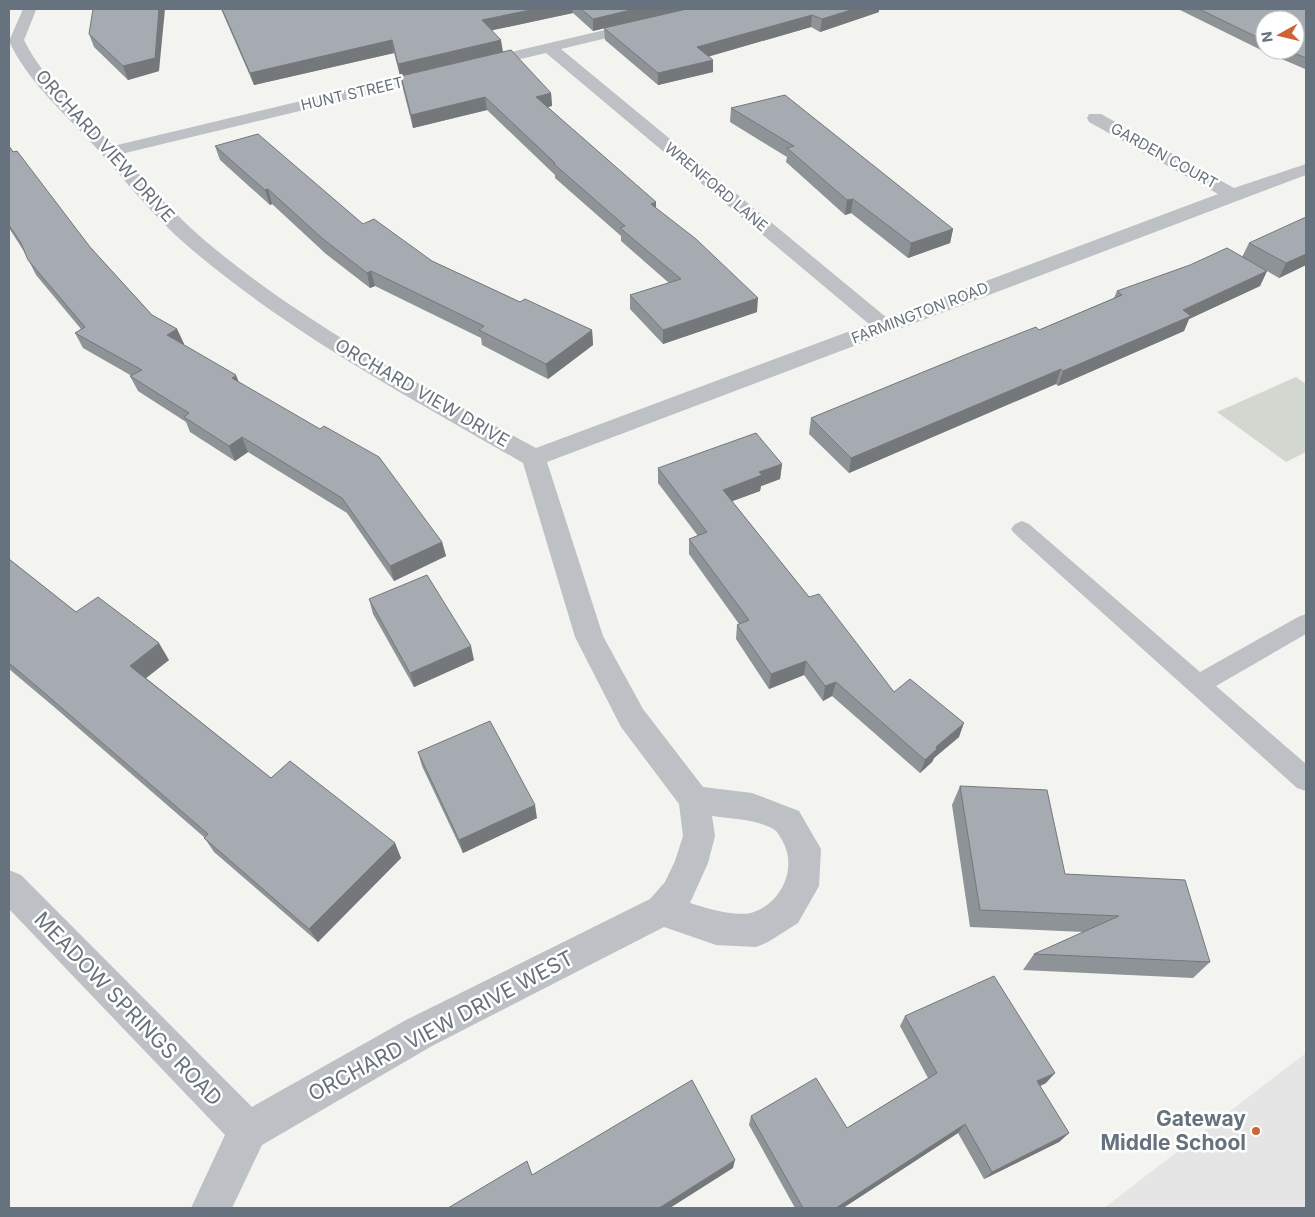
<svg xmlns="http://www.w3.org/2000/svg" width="1315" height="1217" font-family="Inter,sans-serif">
  <rect width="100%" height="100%" fill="#f3f3f0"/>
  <path fill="#e4e5e4" d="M1306,1053V1208H1104Z"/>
  <path fill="#d2d8d0" d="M1296,377L1306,384V452L1286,462L1217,412Z"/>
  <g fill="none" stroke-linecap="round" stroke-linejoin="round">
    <path fill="#bdc0c4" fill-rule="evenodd" d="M1022,521L1029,524L1200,672L1298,617L1306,614V634L1216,686L1306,764V791L1297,788L1015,534L1011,529L1015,524Z"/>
    <path fill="#bdc0c4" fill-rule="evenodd" d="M23,9L36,10L24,40C44,81 82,112 113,146L439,68L445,70L447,73L445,76L121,154C147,183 173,213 203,239C303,324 421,385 536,448L869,324L546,53L479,69L473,67L471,64L473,61L694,9H718L716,12L561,49L887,318L1218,194L1089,122L1087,118L1089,114H1101L1234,188L1306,164V175L547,462L603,636L643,709L703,787L752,793L799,811L821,849L819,886L798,923L768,942L756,947L716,945L664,927L432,1046L262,1145L232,1208H191L225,1135L9,909V870L21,875L252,1107L406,1020L650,899L665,882L675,861L683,836L679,804L621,727L575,637L523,463C409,397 291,334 190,248C152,216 122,176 89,140C60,109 27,80 9,41ZM712,816C731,819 760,819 776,831C778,833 780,837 782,840C798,867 782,902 754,912C739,918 705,908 690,903L708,863L715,836Z"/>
  </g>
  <path fill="#8e9397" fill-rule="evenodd" d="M221,9H879V12L820,32L811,27L709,56L713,72L658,85L605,40L604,28L593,31L573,13L492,30L503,52L551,93L552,106L548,107L656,208L757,312L663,344L630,309V295L669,283L621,241V236L555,178V175L487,110L413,128L403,89L401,76H400L394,53L254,85Z
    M1178,9H1306V69H1305L1261,50ZM1265,20L1295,50H1265Z
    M89,34L159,71L128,80L94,47Z
    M731,108L953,229L950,243L908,258L851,213L845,215L786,162L787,157L730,122Z
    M9,146L90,247L152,315L177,329L184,344H183L238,382L442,542L446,556L394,581L347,513L248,452L235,461L190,432L186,422L138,391L130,376H132L83,348L75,333L81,329L36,275L25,253L9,228Z
    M215,146L432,261L520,302L592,330L593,345L548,379L482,345L481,338L375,286L370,288L326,254L272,204L270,205L220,160Z
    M1249,243L1306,265L1279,278L1267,271L1260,286L1189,319L1184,331L1058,386L1056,384L849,473L809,434L811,418L1039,330L1114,298L1117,291L1242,257Z
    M782,464L780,479L761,486L760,491L732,501L809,597L894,692L959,737L934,758L932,762L920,773L832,696L823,701L804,675L769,689L736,639L737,625L739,624L689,554V539L698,536L658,483V468Z
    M9,559L76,612L169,660L146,678L271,778L395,843L401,858L318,942L214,852L204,837L53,706L9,669Z
    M369,599L474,660L414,687L373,614Z
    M418,752L537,818L463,853L422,766Z
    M960,786L1065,874L1210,962L1193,978L1023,970L1034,954L1084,932L970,927L952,805Z
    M905,1016L1046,1083L1040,1086L1069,1133L1059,1142L984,1179L958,1133L843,1208H795L749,1125L751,1116L847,1128L928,1078L900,1026Z"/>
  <path fill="#74787b" d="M159,9H165L159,71L128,80L123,66Z
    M535,9H572L573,13L484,32L482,20Z
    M635,9H687L593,31V19Z
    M854,9H879V12L820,32L822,19Z
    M812,15L811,27L697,60V47Z
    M392,40L394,53L254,85L250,73Z
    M501,40L503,52L400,76L398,64Z
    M713,60V72L658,85V73Z
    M551,93L552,106L537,109L536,97Z
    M485,97L487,110L413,128L411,115Z
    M268,189L272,204L270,205L265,190Z
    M853,199L851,213L845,215L847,200Z
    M656,202V216L651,204Z
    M953,229L950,243L908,258L911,243Z
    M1306,254V265L1279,278L1286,263Z
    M371,271L375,286L370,288L367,273Z
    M1267,271L1260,286L1189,319L1184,331L1058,386L1063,371L1183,310Z
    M758,298L757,312L663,344V330Z
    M177,329L184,344L173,350L167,335Z
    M592,330L593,345L548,379L546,364Z
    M1061,369L1056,384L849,473L851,458Z
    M236,375L242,390L232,378Z
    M242,437L248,452L235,461L229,446Z
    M782,464L780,479L761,486L760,491L722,505L723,490L759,472Z
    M442,542L446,556L394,581L390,566Z
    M159,643L169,660L141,682L130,666Z
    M471,646L474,660L414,687L410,673Z
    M806,661L804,675L769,689L771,674Z
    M836,682L832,696L823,701L825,686Z
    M964,723L959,737L934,758L932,762L920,773L925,760L936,747Z
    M535,805L537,818L463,853L459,840Z
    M395,843L401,858L318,942L309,929Z
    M1055,1073L1046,1083L1029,1091L1037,1081Z
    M965,1124L958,1133L843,1208H836Z
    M1069,1133L1059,1142L984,1179L992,1172Z
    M735,1160L733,1168L670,1208H659Z"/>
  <path fill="#a5abb0" stroke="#74787b" d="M93,9H159L155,58L123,66L89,34Z
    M222,9H535L482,20L501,40L398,64L392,40L250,73Z
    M581,9H635L593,19Z
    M687,9H854L822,19L812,15L697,47L713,60L658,73L604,28Z
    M1199,9H1306V58L1286,50H1295V20H1265V41Z
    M511,50L551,93L536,97L656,202L651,204L696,239L758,298L663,330L630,295L681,279L620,228L625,226L554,164L555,163L485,97L411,115L401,76Z
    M785,95L953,229L911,243L853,199L847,200L787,148L794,146L731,108Z
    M258,134L363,224L374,219L432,261L520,302L525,299L592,330L546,364L479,330L484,326L371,271L367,273L323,239L268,189L265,190L215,146Z
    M9,146L13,152L17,151L90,247L152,315L177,329L167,335L236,375L232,378L320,429L324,426L379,457L442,542L390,566L342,498L242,437L229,446L184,417L189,413L130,376L142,370L75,333L85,327L28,260L21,243L9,225Z
    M1306,217V254L1286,263L1249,243Z
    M1227,248L1267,271L1183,310L1191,316L1063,371L1061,369L851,458L811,418L972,352L1036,327L1039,330L1122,295L1117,291L1190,265Z
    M756,433L782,464L759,472L762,475L723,490L809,597L819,594L894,692L910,679L964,723L936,747L937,749L925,760L836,682L825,686L806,661L771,674L737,625L749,620L689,539L707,532L658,468Z
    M9,559L76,612L98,597L159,643L130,666L271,778L290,761L395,843L309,929L204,838L208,834L41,690L9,663Z
    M427,575L471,646L410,673L369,599Z
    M490,721L535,805L459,840L418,752Z
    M960,786L1047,790L1065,874L1185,880L1210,962L1034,954L1119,916L980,910Z
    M994,976L1055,1073L1037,1081L1069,1133L992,1172L965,1124L836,1208H803L751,1116L816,1078L847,1128L937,1073L905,1016Z
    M692,1080L735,1160L659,1208H448L527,1161L532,1175Z"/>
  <circle fill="#ce6336" stroke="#fff" stroke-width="2" cx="1256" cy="1131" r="5"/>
  <g text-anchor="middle" stroke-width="5" stroke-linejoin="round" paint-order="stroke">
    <g font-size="15" fill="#66727e" stroke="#fff">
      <text transform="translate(352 94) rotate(-13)" y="5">HUNT STREET</text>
      <text transform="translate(1164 156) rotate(29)" y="5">GARDEN COURT</text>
      <text transform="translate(716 187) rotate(40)" y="5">WRENFORD LANE</text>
      <text transform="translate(920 313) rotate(-21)" y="5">FARMINGTON ROAD</text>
    </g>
    <g font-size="18" fill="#66727e" stroke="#fff">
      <text transform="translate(105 146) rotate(48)" y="6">ORCHARD VIEW DRIVE</text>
      <text transform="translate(422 393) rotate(30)" y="6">ORCHARD VIEW DRIVE</text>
    </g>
    <g font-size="21" fill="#66727e" stroke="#fff">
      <text transform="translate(128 1009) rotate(46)" y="7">MEADOW SPRINGS ROAD</text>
      <text transform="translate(441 1026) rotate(-28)" y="7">ORCHARD VIEW DRIVE WEST</text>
    </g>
    <g font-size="21" font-weight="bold" fill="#66727e" stroke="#fff" text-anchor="end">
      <text x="1246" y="1126">Gateway<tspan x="1246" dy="24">Middle School</tspan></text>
    </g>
  </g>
  <rect width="1315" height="1217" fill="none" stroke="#66727e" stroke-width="20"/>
  <g transform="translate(1280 35) rotate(262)"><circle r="24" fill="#ffffff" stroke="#c2c7cb"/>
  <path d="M0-4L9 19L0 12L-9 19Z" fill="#ce6336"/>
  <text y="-8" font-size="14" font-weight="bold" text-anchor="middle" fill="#66727e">N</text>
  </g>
</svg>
